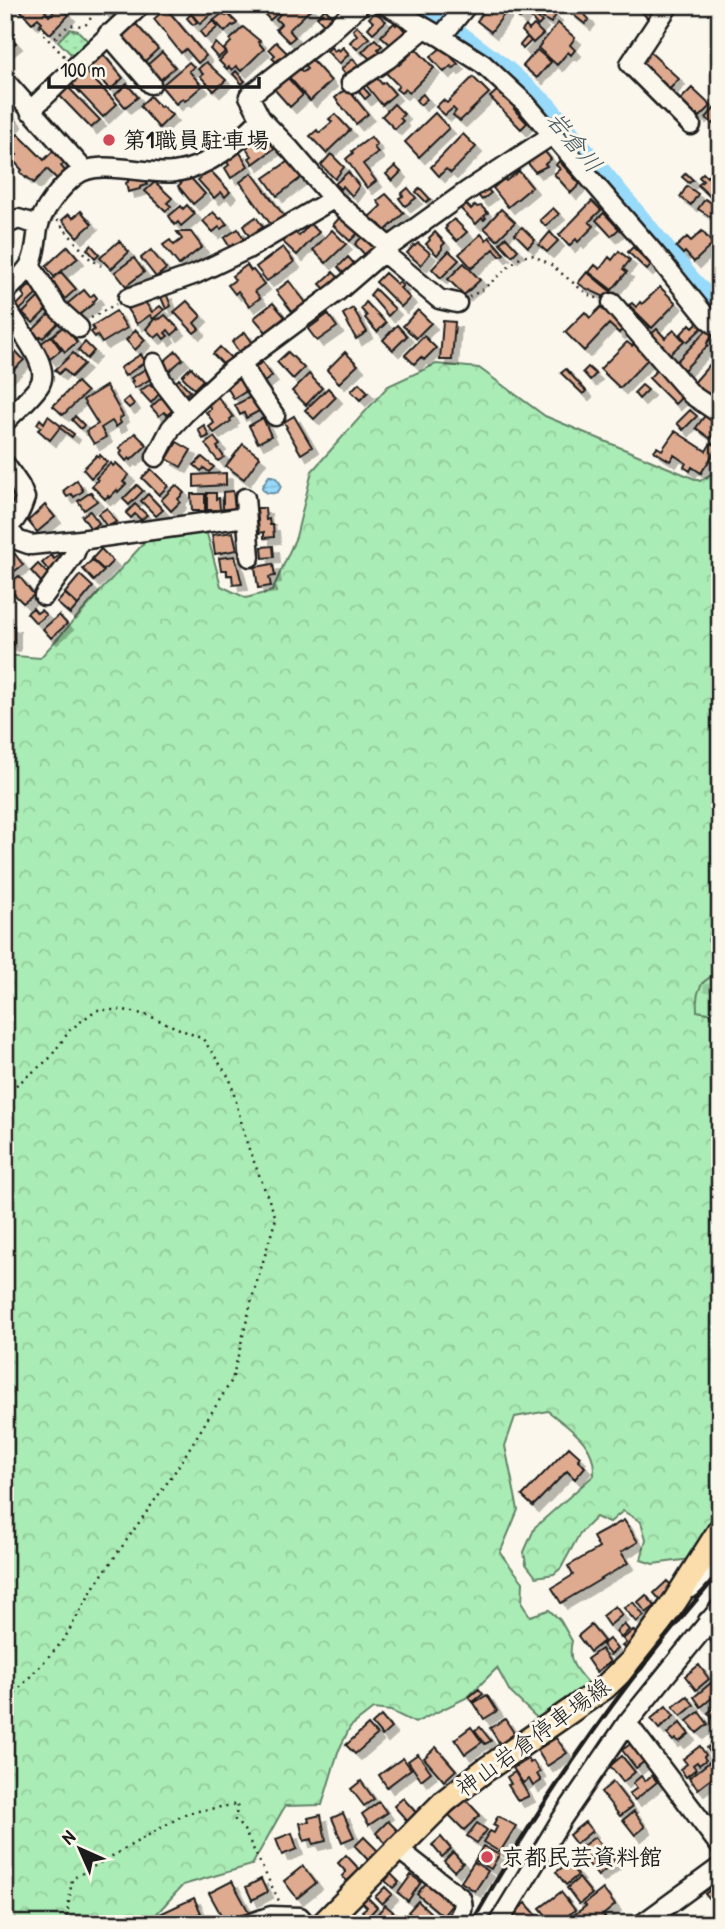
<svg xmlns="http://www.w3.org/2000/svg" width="725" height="1929" font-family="'Patrick Hand','Klee One',sans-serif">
  <defs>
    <pattern id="grass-dots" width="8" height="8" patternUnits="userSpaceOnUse" patternTransform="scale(1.75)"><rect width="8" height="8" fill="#aaecb5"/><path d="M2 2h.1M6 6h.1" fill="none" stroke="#92ca9b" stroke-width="1.8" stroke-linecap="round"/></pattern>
    <pattern id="forest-crowns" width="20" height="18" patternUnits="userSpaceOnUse" patternTransform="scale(1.75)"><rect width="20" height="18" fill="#aaecb5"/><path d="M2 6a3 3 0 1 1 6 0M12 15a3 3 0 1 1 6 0" fill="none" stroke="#92ca9b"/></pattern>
    <pattern id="cemetery-stones" width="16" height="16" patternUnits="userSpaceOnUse" patternTransform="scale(1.75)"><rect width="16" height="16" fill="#aaecb5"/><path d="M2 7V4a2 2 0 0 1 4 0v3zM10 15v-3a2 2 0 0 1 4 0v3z" fill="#92ca9b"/></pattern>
    <pattern id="water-rules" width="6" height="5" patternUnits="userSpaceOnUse" patternTransform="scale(1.75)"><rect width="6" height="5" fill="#98dafa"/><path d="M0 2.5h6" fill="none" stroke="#82bad6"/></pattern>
    <filter id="shadow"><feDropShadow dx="6" dy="6" stdDeviation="0" flood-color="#0004"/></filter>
  </defs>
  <rect width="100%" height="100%" fill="#fbf7ec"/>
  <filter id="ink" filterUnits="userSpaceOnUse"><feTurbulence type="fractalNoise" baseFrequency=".0143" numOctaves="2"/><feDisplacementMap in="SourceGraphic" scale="14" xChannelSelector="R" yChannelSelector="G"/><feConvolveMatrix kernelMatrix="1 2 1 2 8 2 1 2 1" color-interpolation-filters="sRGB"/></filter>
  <g filter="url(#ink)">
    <path fill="url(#grass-dots)" stroke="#638468" stroke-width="2" d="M70,29L78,31L89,42L74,57L58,41Z"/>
    <path fill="url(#forest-crowns)" stroke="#638468" stroke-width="2" d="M436,364L479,368L545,416L700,481L720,468V921L712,926C716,942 722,957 717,973L702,983L697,1011L720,1015V1516L690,1559L653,1564L641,1560L646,1539L641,1522L623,1511L609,1523L596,1517L580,1533L561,1568L554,1574L536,1577L526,1564L524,1552L535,1527L594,1475C596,1443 571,1430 548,1411L515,1417L505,1446L518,1510L500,1553L523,1582L522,1604L530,1616L549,1610L560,1620L572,1641C567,1662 576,1670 589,1685L539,1720L510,1692L497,1668L468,1697L415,1723L391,1711L373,1709L350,1727L338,1752L322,1805L285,1806L252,1865L183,1885L150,1921L151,1924H5V655L40,658L152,534L206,530L221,586L246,598L272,591L296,537L312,471L388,386Z"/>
    <path fill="url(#cemetery-stones)" stroke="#638468" stroke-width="2" d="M720,921V955L718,949L708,941L712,926Z
      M720,965V1015L697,1011C696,1002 697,989 704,982C711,975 716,976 720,965Z"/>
    <path fill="url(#water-rules)" stroke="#668ea1" stroke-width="2" d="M269,476C275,475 278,480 281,485C280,495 269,495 263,490L262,487Z"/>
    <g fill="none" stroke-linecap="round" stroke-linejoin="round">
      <path stroke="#98dafa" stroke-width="24" d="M399,6L451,31L504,71L545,107L689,281L720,314"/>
    </g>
    <path fill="#deab91" stroke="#1c1c1c" stroke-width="2" filter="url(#shadow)" d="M27,5H51L45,11L49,16L60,5L69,15L50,34L40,24L42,22L38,18L32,23L21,11Z
      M97,5H116L120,10L115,15L108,8L104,12Z
      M196,5H221L200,24L189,11Z
      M275,5L272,8L278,13L270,20L257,6Z
      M277,5H309L312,8L289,30L295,37L289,42L276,29L281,24L276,19L280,14L274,8Z
      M489,5H503L508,9L491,32L477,21Z
      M541,5L556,15L551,23L531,12L534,8L538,10Z
      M566,5H575L589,19L585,24L571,13L573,11Z
      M636,5H661L662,6L648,19Z
      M166,8L206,56L198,63L186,49L181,53L154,19Z
      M325,9L335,19L327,27L317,17Z
      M520,9L525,13L520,19L515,14Z
      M375,12L386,21L373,33L368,28L373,22L369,18Z
      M223,13L226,16L228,14L237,23L234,26L232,25L225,32L214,20Z
      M191,14L197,22L193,25L187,18Z
      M535,15L542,22L538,26L531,18Z
      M213,21L218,27L205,38L200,32Z
      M394,23L396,25L398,23L405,31L404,32L406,34L393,47L381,36Z
      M558,23L575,38L570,45L575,50L571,55L568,52L557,65L538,48Z
      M136,24L158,49L144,62L121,37Z
      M534,25L543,34L533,43L522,31L526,26L529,30Z
      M357,26L369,38L357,49L350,42L357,35L353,30Z
      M243,27L260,41L258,42L264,49L241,71L236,66L232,70L229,67L227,69L219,61L227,53L224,49L231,42L230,40Z
      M5,31L16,43L5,52Z
      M527,37L531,41L523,49L520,45Z
      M375,39L382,46L378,49L383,55L375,63L362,52Z
      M276,42L289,55L279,65L272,58L275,55L269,49Z
      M216,43L225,52L218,58L210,49Z
      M331,47L334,51L337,49L339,51L343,47L349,54L339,64L327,51Z
      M442,47L458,64L453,69L451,66L444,72L430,57Z
      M416,49L434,68L409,93L405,89L401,93L396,89L399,86L386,73L397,62L399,65Z
      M537,50L551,62L537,78L523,66Z
      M162,52L175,67L158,82L145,67Z
      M650,52L679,79L667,92L638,65Z
      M103,54L123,78L110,90L89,66Z
      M311,59L331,81L310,101L289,77L299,68L303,72L307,69L304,65Z
      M353,59L359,66L356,69L357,71L348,77L341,69Z
      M189,62L194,67L189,71L202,86L185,101L183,98L176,104L161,86Z
      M206,62L226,80L214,91L200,76L203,74L198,69Z
      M84,69L117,104L103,117L70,82Z
      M236,71L245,81L242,84L233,74Z
      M287,77L303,95L290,107L274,89Z
      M376,77L382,84L385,82L395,94L382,105L366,85Z
      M473,77L489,93L460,121L453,115L456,111L453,108L445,115L436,107L443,100L447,103Z
      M127,84L138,97L125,107L115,95Z
      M361,85L370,95L365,99L357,89Z
      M68,87L100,120L91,128L59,95Z
      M347,88L368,114L356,124L335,98Z
      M500,88L517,106L514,109L527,123L521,129L490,97Z
      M692,88L711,106L700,117L697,114L694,118L678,102Z
      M423,94L427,99L420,105L416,100Z
      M150,96L160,107L162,106L172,115L159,128L140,106Z
      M719,103H720V126L715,122L713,124L706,118Z
      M394,104L404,114L400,118L403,121L395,129L382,116Z
      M5,107L16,121L5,130Z
      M435,113L449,128L419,157L405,142Z
      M335,114L350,130L326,153L310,136L317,130L319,133L332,122L329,119Z
      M18,134L44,160L54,150L66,161L61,166L65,171L57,179L47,169L34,183L27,177L26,178L20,172L22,170L12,159L17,155L7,145Z
      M463,134L476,147L451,173L446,169L439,176L431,167Z
      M261,137L266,143L269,141L275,148L253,164L249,158L252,156L246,148Z
      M371,137L377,145L374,147L378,153L363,164L376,181L367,188L346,159L353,153L352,151Z
      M542,148L551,159L545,164L547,166L535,172L526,161Z
      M239,151L248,166L231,178L225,168L229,165L226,160Z
      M331,154L344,167L335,179L321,165Z
      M290,160L302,177L277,196L264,178Z
      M559,161L580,184L571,193L554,174L560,169L556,165Z
      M720,164V202L718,204L698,185L703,181L699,177L703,173L707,177Z
      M395,166L401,172L392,181L386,174Z
      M210,170L230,192L225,197L221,192L214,198L198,180Z
      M519,171L532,187L508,207L493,188L504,179L506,181Z
      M348,172L359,186L352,196L343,186L340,189L335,184Z
      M252,173L284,216L272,226L240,182Z
      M686,173L693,180L689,183L682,177Z
      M145,176L147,185L140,187V189L128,192L126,183L128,182V180L132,179V177Z
      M189,176L205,194L193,204L178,186Z
      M155,182L172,198L167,203L171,206L166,211L145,191Z
      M687,186L698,194L691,205L680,197Z
      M408,188L416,198L405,206L399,198L403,196L401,194Z
      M420,188L430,199L426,202L416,192Z
      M486,188L491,193L482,200L478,195Z
      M386,194L404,213L385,231L379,224L374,228L364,218L366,215L368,218L381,206L377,201Z
      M705,199L720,208V223L698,209Z
      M592,201L601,210L589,222L594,226L578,242L576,239L569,246L559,235Z
      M465,203L471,209L475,205L477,207L481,206L488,213L484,216L486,218L484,220L482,218L476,224L460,208Z
      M187,205L195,214L181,226L178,222L175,225L169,216L181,206L183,209Z
      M553,208L559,214L545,226L540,220Z
      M501,209L515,222L497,240L484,228Z
      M81,211L92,224L77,237L62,220L69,214L73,218Z
      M213,212L220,219L222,218L227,224L221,229L219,227L213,232L203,221Z
      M604,213L619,229L611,236L596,220Z
      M342,215L359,232L350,241L333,225Z
      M256,217L263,227L249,236L243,226Z
      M454,219L467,232L457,241L445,229L447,227L446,226Z
      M310,224L319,232L297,255L283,242L294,231L299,236Z
      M522,227L535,240L528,247L515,234Z
      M238,229L244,240L231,249L224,238Z
      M332,230L346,244L326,263L313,250Z
      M702,231L713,244L694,262L685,252L683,254L676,247L687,237L691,241Z
      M177,232H191L202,247L179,265L163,245L170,240L174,245L182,239Z
      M435,232L445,243L442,246V249L437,255L426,244L430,240L429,238Z
      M550,232L558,241L547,252L539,245Z
      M481,234L486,240L489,237L504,254L500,256L494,249L472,268L459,254Z
      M363,236L377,249L368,258L355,244Z
      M506,237L518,250L512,256L500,243Z
      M119,241L129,252L111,269L100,258Z
      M418,243L430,253L421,265L407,253L414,245L415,246Z
      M91,245L99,254L95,258L87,249Z
      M68,246L78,258L54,277L46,266Z
      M283,247L294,262L267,281L256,267Z
      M633,247L651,265L647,270L628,252Z
      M151,250L166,269L156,277L141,258Z
      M449,251L459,260L441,278L432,269Z
      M619,251L630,260L623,269L627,272L612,290L589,272L595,265L600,269L609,257L612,260Z
      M348,257L358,268L347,277L338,267Z
      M134,258L144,272L126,286L115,272Z
      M464,263L480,280L464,295L448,279Z
      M247,265L251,271L253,270L264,284L255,291L260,298L249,306L238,291L235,294L228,285L235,280L232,276Z
      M61,272L76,289L65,299L56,288L54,290L48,283Z
      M333,272L341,280L328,292L320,284Z
      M587,272L615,295L611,300L585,288L578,283Z
      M385,273L397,284L399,282L403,286L400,288L410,298L401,307L376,282Z
      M720,279V294L712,286Z
      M289,281L307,304L294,314L276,291Z
      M30,285L38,293L20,310L16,306L25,297L22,293Z
      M660,287L676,303L652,328L629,305L632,303L636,307L640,302L642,304Z
      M375,289L395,309L388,316L370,295Z
      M84,290L90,297L94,294L97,298L93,302L94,303L78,316L67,304Z
      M166,293L171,306L166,309L160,295Z
      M40,296L50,306L33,323L23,313Z
      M143,299L152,312L160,306L164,310L153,319L150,315L137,324L127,309Z
      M187,301L201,316L194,323L199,329L194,333L174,312Z
      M366,302L386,323L377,332L365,318L367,316L361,309Z
      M273,303L285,317L266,332L254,318Z
      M628,305L650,327L643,334L623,311Z
      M601,307L624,328L619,333L609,324L584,351L565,332L585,312L590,318Z
      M353,308L367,332L356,339L343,314Z
      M418,310L431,323L416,338L403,326Z
      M116,311L127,328L102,343L97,335L95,337L91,332L94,330L92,326Z
      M51,312L60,321L43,338L41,336L39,338L32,331Z
      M328,314L337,327L317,341L308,329Z
      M165,315L179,329L172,335L168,330L165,333L168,336L164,339L160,334L155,338L146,329L155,318L157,320L159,318L160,319Z
      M443,321L455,322L452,360H440Z
      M698,322L703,327L687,342L680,335L690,324L693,327Z
      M397,325L407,336L393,350L383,340Z
      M64,326L77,342L65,352L52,336Z
      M657,329L665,338L674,330L684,341L668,356L649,336Z
      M708,329L714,335L707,343L708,345L683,371L675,363Z
      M136,330L145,340L135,350L126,340Z
      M245,332L252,342L239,352L232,342Z
      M51,336L61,350L50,359L39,345Z
      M424,336L436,348L424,360L421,357L414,364L405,355Z
      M85,342L94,351L87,359L78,350Z
      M627,342L632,346L635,343L650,357L620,388L600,369Z
      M11,346L24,360L5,378V350Z
      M220,347L233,360L226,367L213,354Z
      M176,351L183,359L169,371L162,363Z
      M288,352L304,368L293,379L277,362Z
      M345,352L358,365L339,383L327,370Z
      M73,353L84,364L71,377L64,369L59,374L55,370Z
      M141,354L145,362L125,376L120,368Z
      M262,362L272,376L263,383L253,369Z
      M712,362L720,370V386L712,394L711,392L706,397L692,385Z
      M191,367L203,380L194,389L182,376Z
      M588,367L596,374L590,380L583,372Z
      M660,367L681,388L677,392L682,397L675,404L649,378Z
      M147,368L152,378L135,388L131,382L133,381L131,378Z
      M566,369L586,391L583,394L561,373Z
      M309,374L322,388L306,405L292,391Z
      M240,378L248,390L234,399L227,387Z
      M179,379L190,391L183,397L172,386Z
      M77,382L87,392L63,415L53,406Z
      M359,383L368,392L360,400L351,391Z
      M150,384L160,393L151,403L140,391Z
      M642,385L648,390L639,399L634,393Z
      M106,386L123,416L119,419L121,423L116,427L112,421L101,428L106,437L94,444L86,431L98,424L83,400Z
      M328,388L336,397L314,419L305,410Z
      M254,395L261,410L246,418L244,413L240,415L235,405Z
      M129,397L134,404L129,408L123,402Z
      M162,397L173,410L167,415L164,412L159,416L151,407Z
      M218,397L233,417L230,419L231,421L214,433L209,427L214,423L206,412L211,409L208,404Z
      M690,410L697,416L683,430L677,423Z
      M706,414L720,425L711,439L696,428Z
      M48,416L61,426L50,440L38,430L41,427L37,424L40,419L44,423Z
      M75,416L84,425L81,429L72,420Z
      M294,416L312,447L301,454L286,428L287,427L284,422Z
      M263,418L271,436L258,443L249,426Z
      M62,425L74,434L72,437L60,428Z
      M204,425L209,436L203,439L198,429Z
      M675,431L706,451L711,443L718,447L701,473L692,467L690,471L684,467L686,463L674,455L670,461L654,451L657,447L662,450Z
      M135,433L147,445L131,460L129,458L126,461L120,454L122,451L119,448Z
      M214,437L220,445L217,447L224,457L218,461L205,444Z
      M177,442L191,450L181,467L167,459Z
      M243,444L260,457L244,479L226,466Z
      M97,455L99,457L100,455L107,462L91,478L83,469Z
      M202,457L214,467L209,472L204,468L201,471L194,465Z
      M111,463L113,466L116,463L129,475L123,482L126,484L118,492L117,490L109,498L108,496L105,499L92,486L98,480L96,478Z
      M151,469L168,486L159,495L142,478Z
      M226,473V485L194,487V475Z
      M77,480L83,491L74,497L72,494L67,497L63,491Z
      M137,485L143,491L129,505L123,499Z
      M176,485L184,493L178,499L180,502L171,511L161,500Z
      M233,491L235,510H223V492Z
      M91,492L97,501L84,510L78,501Z
      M207,493H216V499L219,498L220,510H207Z
      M148,494L163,510L156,516L141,501Z
      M191,494H205V511H192Z
      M135,504L147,515L141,520L135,514L131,518L126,513Z
      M45,505L55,517L37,532L28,521Z
      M107,508L116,522L107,527L98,514Z
      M257,508H265L266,520L269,519L270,525H273L274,537L264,538V532L259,533Z
      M90,511L99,523L91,529L82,516Z
      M233,532L237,550L215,554L212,535Z
      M273,546L274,557L263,558L262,547Z
      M101,549L113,561L104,570L92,559Z
      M15,554L23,565L5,578V561Z
      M59,554L63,559L51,573L42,563L51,555L54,559Z
      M235,556L242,584L233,585L232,575H227V570H221L219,558Z
      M92,560L104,571L94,581L83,569Z
      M38,564L50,576L42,583L31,571Z
      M273,564L275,576L269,577L271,586L258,588L255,567Z
      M80,575L93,587L78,605L65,593Z
      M19,576L34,595L23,603L6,586Z
      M65,594L78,605L70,614L57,603Z
      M33,608L37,613L41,610L46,615L36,623L27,613Z
      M59,615L67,624L51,638L43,629Z
      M5,625L14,626V645L5,644Z
      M569,1447L580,1457L578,1459L585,1467L575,1479L567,1471L533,1506L522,1496Z
      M624,1520L638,1542L621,1552L628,1563L561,1603L552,1588L573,1575L568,1566L599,1548L593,1537Z
      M667,1581L674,1588L661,1601L654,1593Z
      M646,1595L655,1606L646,1613L638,1602Z
      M633,1602L644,1616L636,1622L624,1608Z
      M615,1606L622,1615L609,1626L602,1616Z
      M624,1624L629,1630L621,1638L616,1632Z
      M591,1625L604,1641L590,1652L578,1636Z
      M633,1630L638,1635L633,1640L636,1644L627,1651L622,1646L626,1643L623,1639Z
      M609,1639L617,1649L610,1655L602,1645Z
      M601,1649L610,1662L596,1672L587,1659Z
      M699,1665L709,1679L696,1690L685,1676Z
      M711,1683L719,1692L701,1707L694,1697Z
      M479,1689L483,1694L473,1702L469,1697Z
      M487,1695L497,1711L484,1719L474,1703Z
      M687,1696L694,1705L681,1716L673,1707Z
      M720,1703V1728L708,1713Z
      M666,1706L674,1716L659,1729L651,1719Z
      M699,1712L708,1724L697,1733L687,1721Z
      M381,1716L391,1728L382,1736L372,1724Z
      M505,1719L518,1739L503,1749L490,1728Z
      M680,1723L689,1734L679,1742L676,1739L673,1741L667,1734Z
      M368,1725L377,1735L355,1754L346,1745Z
      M471,1727L482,1742L465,1754L455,1739Z
      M480,1727L491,1741L485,1744L475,1730Z
      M556,1738L567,1753L547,1766L537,1750Z
      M720,1738V1749L712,1755L707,1748Z
      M632,1743L646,1760L636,1768L622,1750Z
      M700,1746L706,1755L704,1757L706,1760L699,1765L697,1762L693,1765L696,1769L686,1777L680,1769L687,1764L683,1759Z
      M436,1747L456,1770L444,1781L424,1758Z
      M418,1754L431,1772L421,1780L408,1761Z
      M622,1756L635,1772L623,1782L610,1766Z
      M403,1758L411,1769L387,1787L379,1775Z
      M528,1759L530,1763L533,1761L540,1772L537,1774L541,1781L533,1786L529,1779L523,1783L513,1768Z
      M712,1760L720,1772L698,1789L689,1778Z
      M515,1772L529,1796L518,1801L508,1785L511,1784L507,1777Z
      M652,1775L657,1782L635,1800L629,1794L637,1788L633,1783L641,1776L645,1781Z
      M361,1781L374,1799L364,1806L351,1789Z
      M613,1782L632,1807L620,1816L601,1792Z
      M403,1798L419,1816L410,1824L394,1806Z
      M466,1800L480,1815L464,1830L449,1815Z
      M379,1802L387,1813L369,1825L362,1814Z
      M634,1811L645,1827L635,1835L623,1820Z
      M343,1813L354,1837L342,1842L332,1818Z
      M321,1815L326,1841L313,1844L312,1839L304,1841L300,1823L309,1822L308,1818Z
      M498,1816L516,1826L500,1852L483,1842L490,1831L494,1833L497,1827L493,1825Z
      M388,1821L400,1833L387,1845L376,1833Z
      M585,1822L592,1831L576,1844L569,1835Z
      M477,1823L487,1830L477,1843L467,1836Z
      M292,1833L297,1849L282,1855L276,1839Z
      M364,1837L378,1851L368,1860L355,1846Z
      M441,1837L451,1849L442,1857L432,1845Z
      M595,1837L603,1847L585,1860L577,1850Z
      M483,1846L499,1855L491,1869L475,1860Z
      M605,1849L615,1862L598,1876L588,1863Z
      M453,1852L463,1863L454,1871L444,1861Z
      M346,1855L360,1870L347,1881L342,1876L346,1872L338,1863Z
      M563,1857L578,1875L566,1885L556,1872L563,1867L558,1861Z
      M474,1862L488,1871L475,1891L461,1882Z
      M303,1866L316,1883L297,1898L284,1881Z
      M391,1874L399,1882L393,1888L385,1881Z
      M411,1875L421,1882L408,1901L398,1893Z
      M579,1878L592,1894L579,1904L567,1888Z
      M261,1879L267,1892L252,1900L246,1887Z
      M232,1881L251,1916L236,1924H226L209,1893Z
      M720,1882V1900L714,1905L705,1894Z
      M426,1883L452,1905L443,1916L417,1894Z
      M385,1887L392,1894L382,1904L375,1897Z
      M603,1889L615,1905L603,1915L605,1917L597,1924H582L574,1915L586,1906L584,1904Z
      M561,1892L575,1910L557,1924H553L540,1908Z
      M366,1896L377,1907L368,1917L362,1911L367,1907L361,1901Z
      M194,1898L201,1913L178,1924H165L160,1914Z
      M418,1901L433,1915L425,1924H421L408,1912Z
      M526,1903L538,1917L529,1924H518L511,1915Z
      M385,1905L408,1924H373L371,1922Z
      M206,1915L210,1924H200L197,1919Z"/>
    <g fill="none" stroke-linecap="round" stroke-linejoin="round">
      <defs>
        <path id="minor" d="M360,5L328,34L249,96L261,119L290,149L333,199L389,247
          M386,5L441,37L483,64L526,104L661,261L708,319L720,328
          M669,5L630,64L691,125
          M108,34L151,84
          M441,37L467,5
          M5,81L84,170
          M351,83L388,59L425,28
          M30,111L75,67L141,5
          M5,225L18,219L39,225
          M384,253L439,299L457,303
          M30,265L58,309L79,328
          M5,293C13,284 24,275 30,265C36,254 36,240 38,228C42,210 61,187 75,176C98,157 147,176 175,172C210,167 237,143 261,119
          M128,298L196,274L246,250L333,199
          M612,303L692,395L720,414
          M5,304C13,325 54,365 39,386C30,399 16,410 5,422
          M154,363L162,381L186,412
          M241,363L257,390L275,416
          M156,457L171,428L186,412L228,373L337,292L389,247L467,191L552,135
          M5,464L20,486L25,498C21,510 16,522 5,529
          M245,498L250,557
          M8,528L17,540L31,545L80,540L246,517
          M44,596L74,555L80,540
          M691,1588L720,1559
          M708,1621L720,1636
          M627,1723L720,1846
          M397,1848L461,1898C465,1908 461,1914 455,1924
          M248,1924L271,1916L300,1917L306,1924
          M498,1924L561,1820L627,1723L720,1608
          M642,1924L720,1867"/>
        <path id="major" d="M323,1924L445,1801L485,1770L605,1687L632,1661L675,1601L720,1530"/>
      </defs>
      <use href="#minor" stroke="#1c1c1c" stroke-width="23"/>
      <use href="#major" stroke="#1c1c1c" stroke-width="28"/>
      <path stroke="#1c1c1c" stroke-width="2.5" stroke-dasharray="2 5" stroke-linecap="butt" d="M94,5L105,16
        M34,21L44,31
        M45,29L42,33L65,57
        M55,38C66,28 67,23 82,26C93,23 90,14 93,5
        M57,220L88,257L101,266
        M469,297L482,290L520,257L532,255L550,264L587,294L599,299
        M91,318L116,304
        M5,1094L49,1059L70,1030L96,1010H124L147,1015L203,1039L230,1079L247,1144L276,1218L253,1295L232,1380L174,1473L95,1585L63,1641L5,1704
        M66,1924L72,1879L187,1813L238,1804L235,1820L244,1830L279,1901"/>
      <use href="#minor" stroke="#fbf7ec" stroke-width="18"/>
      <use href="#major" stroke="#faddab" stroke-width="23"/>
      <path stroke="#1c1c1c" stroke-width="4.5" d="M471,1924C519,1840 573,1756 632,1679C660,1643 690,1607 720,1572"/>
    </g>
  </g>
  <g fill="#d1495b" stroke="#fbf7ec" stroke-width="2.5">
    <circle cx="109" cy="140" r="7"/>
    <circle cx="487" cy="1857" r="7"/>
  </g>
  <g text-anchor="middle" stroke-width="6" stroke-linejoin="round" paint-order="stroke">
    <g font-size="23" font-weight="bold" fill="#1c1c1c" stroke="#fbf7ec" text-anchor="start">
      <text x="123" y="148">第1職員駐車場</text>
      <text x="501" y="1865">京都民芸資料館</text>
    </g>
    <g font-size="23" fill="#1c1c1c" stroke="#fbf7ec">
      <text transform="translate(533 1737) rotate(-36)" y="8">神山岩倉停車場線</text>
    </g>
    <g font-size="24" font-style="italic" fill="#41555f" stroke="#fbf7ec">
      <text transform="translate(574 142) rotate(50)" y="8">岩倉川</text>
    </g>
  </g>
  <rect width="725" height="1929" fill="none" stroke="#fbf7ec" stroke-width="28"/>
  <rect x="14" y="14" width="697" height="1901" fill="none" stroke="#1c1c1c" stroke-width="2.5" filter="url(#ink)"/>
  <g transform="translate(80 1849) rotate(315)" stroke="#fbf7ec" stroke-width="5" paint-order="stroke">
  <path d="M0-5L12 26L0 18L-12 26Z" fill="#1c1c1c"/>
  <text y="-10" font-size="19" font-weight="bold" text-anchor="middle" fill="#1c1c1c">N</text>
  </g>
  <path d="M49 77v10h210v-10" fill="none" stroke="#1c1c1c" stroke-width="3.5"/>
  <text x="60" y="77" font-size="21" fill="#1c1c1c" stroke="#fbf7ec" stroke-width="5" paint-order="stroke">100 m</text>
</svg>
